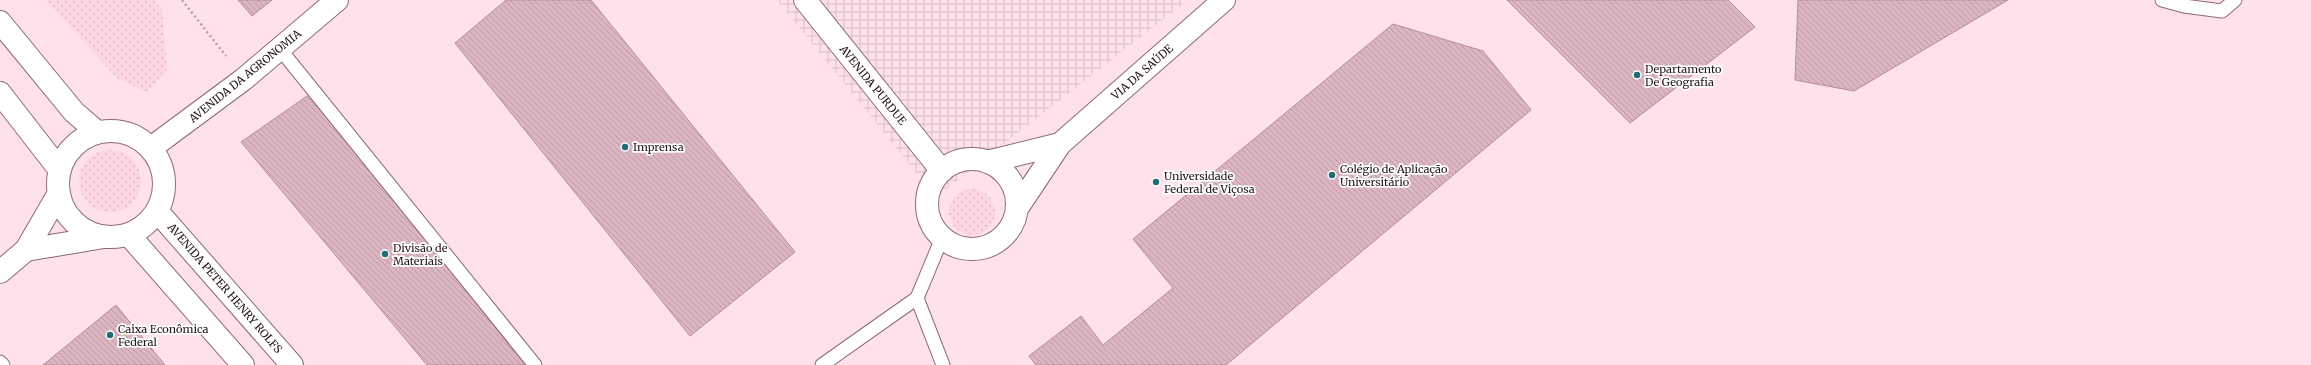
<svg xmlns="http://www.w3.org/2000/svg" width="2311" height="365" font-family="Merriweather,serif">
  <defs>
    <pattern id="industrial-grid" width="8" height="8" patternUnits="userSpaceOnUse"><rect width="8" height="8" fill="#fee1ea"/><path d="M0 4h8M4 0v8" fill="none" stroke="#dac0c8"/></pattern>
    <pattern id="grass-dots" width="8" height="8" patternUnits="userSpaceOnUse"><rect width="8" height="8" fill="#fdd6e2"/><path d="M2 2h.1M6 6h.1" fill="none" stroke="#d9b7c1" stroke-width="1.8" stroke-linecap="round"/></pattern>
    <pattern id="building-back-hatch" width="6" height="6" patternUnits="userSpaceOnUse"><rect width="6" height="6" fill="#dbb5c1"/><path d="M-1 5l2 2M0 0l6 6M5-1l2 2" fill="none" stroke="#bc9ba5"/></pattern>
  </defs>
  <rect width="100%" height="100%" fill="#fdecf1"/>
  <path fill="#fee1ea" d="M0,0H2311V365H0Z"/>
  <path fill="url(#industrial-grid)" d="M777,0H1188L936,197Z"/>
  <path fill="url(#grass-dots)" d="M46,0H154L162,10L167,69L147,92L117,78Z
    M79 181a31 31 0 1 1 62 0a31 31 0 1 1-62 0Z
    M949 212a23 23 0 1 1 46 0a23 23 0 1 1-46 0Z"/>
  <path fill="url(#building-back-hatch)" stroke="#b38e9a" d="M238,0H272L252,16Z
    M506,0H591L795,252L690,336L455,43Z
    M1507,0H1728L1755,27L1630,123Z
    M1798,0H2008L1854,91L1795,80Z
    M1393,24L1483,51L1531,110L1226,365H1036L1029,356L1081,316L1103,345L1173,288L1133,239Z
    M310,94L525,365H427L241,142Z
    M116,305L165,365H43Z"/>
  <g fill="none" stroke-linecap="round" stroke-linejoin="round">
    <defs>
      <path id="lane" d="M2162,0L2184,6L2222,11L2235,0
        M280,49L535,365
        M917,298L943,365
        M0,362L3,365
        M822,365L917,298L942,238"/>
      <path id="secondary" d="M805,0L942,171
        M0,22L74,112L97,132
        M0,93L59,169
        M58 184a53 53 0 1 1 106 0a53 53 0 1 1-106 0Z
        M151,148L244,79L337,0
        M927 204a45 45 0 1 1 90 0a45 45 0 1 1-90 0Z
        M987,162L1060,144
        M1018,207L1060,144L1224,0
        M157,211L292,365
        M128,234L243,365
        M26,250L104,237
        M0,272L26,250L59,193"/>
    </defs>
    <use href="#lane" stroke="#8d6a75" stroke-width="15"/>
    <use href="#secondary" stroke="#8d6a75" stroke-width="24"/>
    <path stroke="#b0a0a5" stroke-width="2.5" stroke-dasharray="2 3" stroke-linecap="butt" d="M182,0L226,56"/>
    <use href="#lane" stroke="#fff" stroke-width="13"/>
    <use href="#secondary" stroke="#fff" stroke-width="22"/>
  </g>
  <g fill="#226c76" stroke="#fefefe" stroke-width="1.5">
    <circle cx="1637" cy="75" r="4"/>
    <circle cx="625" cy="147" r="4"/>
    <circle cx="1332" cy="175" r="4"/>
    <circle cx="1156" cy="182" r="4"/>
    <circle cx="385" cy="254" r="4"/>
    <circle cx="110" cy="335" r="4"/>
  </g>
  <g text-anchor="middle" stroke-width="3.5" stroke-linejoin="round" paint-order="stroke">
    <g font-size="11" fill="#24161b" stroke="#fefefe" text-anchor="start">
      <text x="1645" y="73">Departamento<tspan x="1645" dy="13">De Geografia</tspan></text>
      <text x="633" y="151">Imprensa</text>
      <text x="1340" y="173">Colégio de Aplicação<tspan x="1340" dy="13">Universitário</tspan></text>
      <text x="1164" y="180">Universidade<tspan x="1164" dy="13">Federal de Viçosa</tspan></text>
      <text x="393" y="252">Divisão de<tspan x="393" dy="13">Materiais</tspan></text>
      <text x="118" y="333">Caixa Econômica<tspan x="118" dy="13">Federal</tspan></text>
    </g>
    <g font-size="11" fill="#24161b" stroke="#fefefe">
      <text transform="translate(1142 72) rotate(-41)" y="4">VIA DA SAÚDE</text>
      <text transform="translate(245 76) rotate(-39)" y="4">AVENIDA DA AGRONOMIA</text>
      <text transform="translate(873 85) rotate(51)" y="4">AVENIDA PURDUE</text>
      <text transform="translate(225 288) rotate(49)" y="4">AVENIDA PETER HENRY ROLFS</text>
    </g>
  </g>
</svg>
